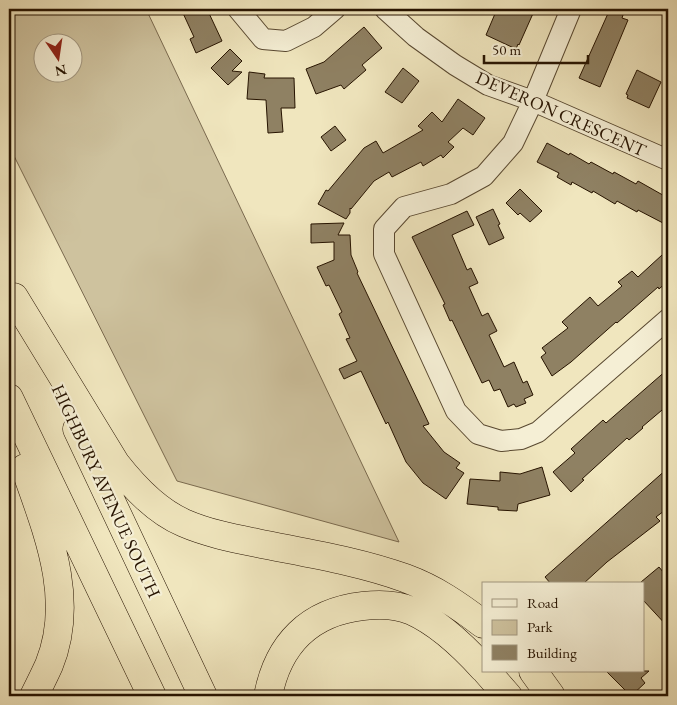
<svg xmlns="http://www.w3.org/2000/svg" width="677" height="705" font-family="'EB Garamond',serif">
  <rect width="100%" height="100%" fill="#f0e6be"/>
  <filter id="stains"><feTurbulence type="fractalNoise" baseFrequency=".004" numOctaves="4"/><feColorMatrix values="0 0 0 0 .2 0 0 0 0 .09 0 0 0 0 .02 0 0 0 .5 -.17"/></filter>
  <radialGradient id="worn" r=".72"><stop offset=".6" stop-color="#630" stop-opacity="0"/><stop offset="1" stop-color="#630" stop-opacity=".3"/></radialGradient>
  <path fill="#cec29e" stroke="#7a6a4f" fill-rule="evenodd" d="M9,9H146L399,542L177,481L9,146ZM42,42H72V72H42Z"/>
  <path fill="#8f8163" stroke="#261300" d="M188,9H207L222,41L196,53L190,39L194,37L182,11Z
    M497,9H535L519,45L518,44L516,49L486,35Z
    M610,9H617L624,12L622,18L628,20L600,87L579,78Z
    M364,27L382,48L362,65L366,70L344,89L341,85L316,94L306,69L324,62Z
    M230,49L242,61L232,71L242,72L228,85L211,68Z
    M403,68L419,81L402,103L385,92Z
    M637,70L661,82L649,108L627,98L628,95L626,94Z
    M249,72L265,74L264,78H294L295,108H281L283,132L268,133L266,100L247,99Z
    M458,99L485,118L473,135L463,128L448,142L454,147L443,158L441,155L423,166L421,162L392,177L389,172L374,181L351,209L350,208V213L346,219L318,204L326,190L328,191L364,148L376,141L383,153L423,130L418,126L432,112L442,122Z
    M335,126L346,140L331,151L321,137Z
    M547,143L569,155L570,153L589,164L591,162L613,174L614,172L636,184L638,181L668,198V214L663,223L638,210L637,212L617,201L615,204L593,191L592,193L572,182L571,185L557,177L559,173L537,162Z
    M520,189L542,211L530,222L520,213L518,215L506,203Z
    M493,209L500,224L498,225L504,238L489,245L476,217Z
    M467,211L474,225L452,235L467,270L471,268L478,283L469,287L482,316L488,313L497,331L489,335L504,367L514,362L523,383L527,381L533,395L524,399L526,403L516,407L514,404L508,407L500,389L494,391L489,380L482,383L452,320L450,321L443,305L445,304L412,237Z
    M344,223L338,235H350L351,255L358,272L357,273L429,424L423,426L444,452L460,463L456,468L464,473L446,499L423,483L406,462L388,422L386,424L361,371L344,379L339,369L357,361L346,339L350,338L339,314L342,312L329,285L326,286L317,267L334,260V242L311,243V224Z
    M662,255L668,262V281L659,289L658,287L617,323L616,322L571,362L552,376L541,357L546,353L542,348L568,328L562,322L590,297L598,306L622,286L618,282L632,271L638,277Z
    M668,369V405L642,427L643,428L629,440L627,438L582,479L584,480L571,492L553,472L575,453L571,449L603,420L606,423Z
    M542,467L550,495L518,504L517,511L498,510V507L467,504L470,479L500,481V472L520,474Z
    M668,468V508L656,517L660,521L607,562L583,584H551L545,577Z
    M659,567L668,578V627L643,600V584L641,582Z
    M606,671H649L641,678L645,683L631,696Z"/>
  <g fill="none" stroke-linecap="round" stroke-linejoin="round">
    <defs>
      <path id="minor" d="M238,9L263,39L286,41L314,27L335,9
        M385,9L416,37L455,65L488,85L533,101L668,160
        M571,9L533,101L513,143L484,176L451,194L404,207L384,229V254L456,411L478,434L501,441L521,439L538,432L668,319"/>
      <path id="highway" d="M14,297L116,464C134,487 156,511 184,523C207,533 232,538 257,543C306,553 358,561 405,578C435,589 458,605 483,624
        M9,398L152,696
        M77,429L203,696
        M25,468C47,531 76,599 49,665C44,676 39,686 34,696
        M486,671L508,696
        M533,671L551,696
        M268,696C278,644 309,612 363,606C379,604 396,604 412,611C439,623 463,646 483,668"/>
    </defs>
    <use href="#minor" stroke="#584830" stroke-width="22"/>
    <use href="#highway" stroke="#261300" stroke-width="29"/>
    <use href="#minor" stroke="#f5efd5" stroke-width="20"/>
    <use href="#highway" stroke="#f0e6be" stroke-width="28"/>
  </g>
  <g text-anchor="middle" stroke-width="4.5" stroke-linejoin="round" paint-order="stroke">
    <g font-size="18" fill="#261300" stroke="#f5efd5">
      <text transform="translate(561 114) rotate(24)" y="6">DEVERON CRESCENT</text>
      <text transform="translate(106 491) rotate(65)" y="6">HIGHBURY AVENUE SOUTH</text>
    </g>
  </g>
  <rect width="677" height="705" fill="none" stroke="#f0e6be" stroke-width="30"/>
  <rect x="10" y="10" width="657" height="685" fill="none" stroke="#261300" stroke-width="2.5"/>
  <rect x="15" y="15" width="647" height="675" fill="none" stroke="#261300"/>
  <rect x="482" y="582" width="162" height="90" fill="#f5efd5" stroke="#a29780"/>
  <rect x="492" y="599" width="25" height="8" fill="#f5efd5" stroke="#a29780"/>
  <text x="527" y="608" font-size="15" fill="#261300">Road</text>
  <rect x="492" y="620" width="25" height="15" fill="#cec29e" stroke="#a29780"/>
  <text x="527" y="632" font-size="15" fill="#261300">Park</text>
  <rect x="492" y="645" width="25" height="15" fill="#8f8163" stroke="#a29780"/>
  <text x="527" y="658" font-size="15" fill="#261300">Building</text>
  <g transform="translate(58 58) rotate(167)"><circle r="24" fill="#f5efd5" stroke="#a29780"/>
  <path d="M0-4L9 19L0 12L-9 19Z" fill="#8f2418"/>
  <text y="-8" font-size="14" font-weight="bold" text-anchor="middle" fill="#261300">N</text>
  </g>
  <path d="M484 55v8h104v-8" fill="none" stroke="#261300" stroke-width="2.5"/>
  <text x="492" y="55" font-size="15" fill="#261300" stroke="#f5efd5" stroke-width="4" paint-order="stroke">50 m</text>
  <rect width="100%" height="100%" filter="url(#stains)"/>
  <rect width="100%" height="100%" fill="url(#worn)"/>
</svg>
